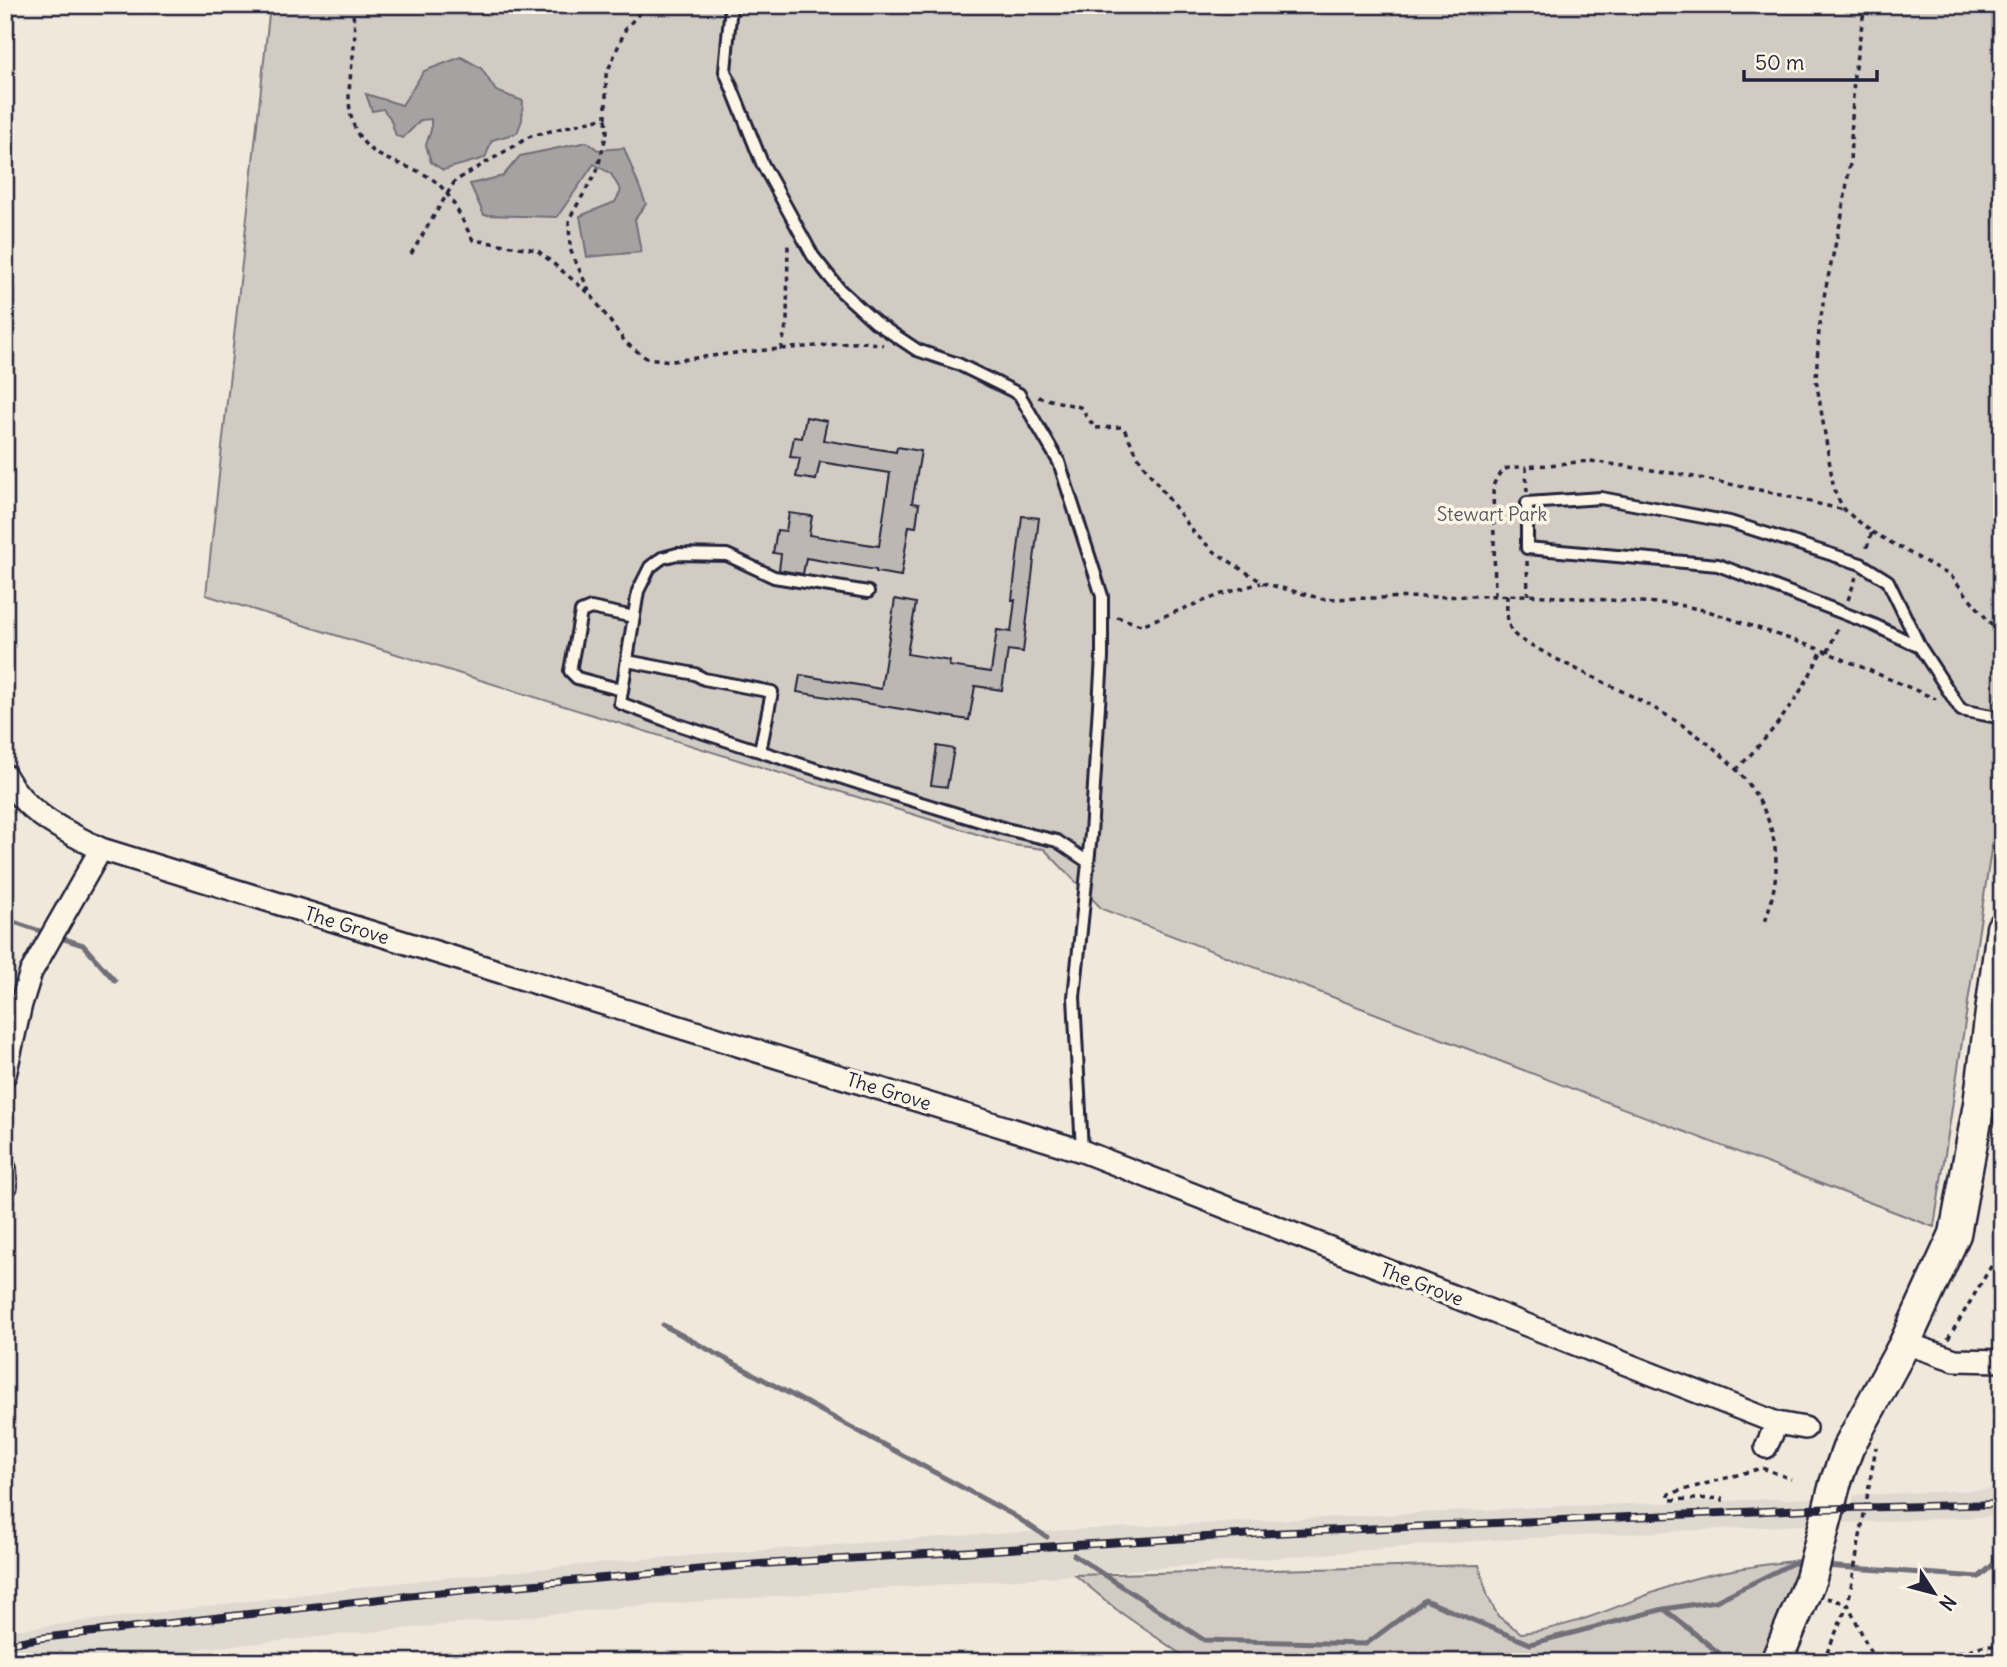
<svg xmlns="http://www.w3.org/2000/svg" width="2007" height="1667" font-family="Delius,sans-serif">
  <rect width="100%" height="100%" fill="#efe8db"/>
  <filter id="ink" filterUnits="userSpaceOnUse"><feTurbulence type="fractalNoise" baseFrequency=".0143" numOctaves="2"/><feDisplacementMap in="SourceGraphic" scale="14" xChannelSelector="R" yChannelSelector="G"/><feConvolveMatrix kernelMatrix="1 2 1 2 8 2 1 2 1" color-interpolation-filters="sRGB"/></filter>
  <g filter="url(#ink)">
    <path fill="#e0d9cf" d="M2002,1489V1516L1843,1523V1518H1813L1812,1524L1802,1525L1475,1541L1075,1575L624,1607L197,1649L135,1662H5V1631L421,1580L634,1560L969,1535L1566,1506L1814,1498L1812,1503L1852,1505L1854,1495Z"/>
    <path fill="#d1cbc3" stroke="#7a767f" stroke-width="2" d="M270,5H2002V760L1996,817L1934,1227L1102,909L1044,849L1012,845L206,595Z
      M1805,1559L1761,1662H1192L1117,1610L1075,1575L1479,1565L1488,1597L1498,1616L1521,1633C1576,1628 1627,1601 1679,1583C1720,1570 1763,1565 1805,1559Z"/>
    <path fill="#a6a2a2" stroke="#716f79" stroke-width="2" d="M461,57L481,68L496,91L523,101L522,120L517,133L492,140L485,158L443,170L431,162L426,145L431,130V119L421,120L403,138L396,136L390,118L383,109L372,111L366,94L402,105L424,71Z
      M587,142L598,150L624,148L646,204L635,219L641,252L587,257L580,216L615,202L621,191L611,174L594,164L557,217L484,215L470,184L503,176L520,156Z"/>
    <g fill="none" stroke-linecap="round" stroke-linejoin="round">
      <path stroke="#716f79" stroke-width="5" d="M5,919L49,934
        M58,937L83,945L115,981
        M663,1325L1013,1515L1047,1537
        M1074,1555L1204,1640L1366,1644L1425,1600L1530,1644L1664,1609
        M1824,1566L1979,1577L2002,1557
        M1716,1662L1719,1653L1664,1609L1716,1601L1793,1563L1804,1564"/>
    </g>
    <path fill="#bcb7b3" stroke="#22223b" stroke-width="2" d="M806,417L827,421L823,440L896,452L897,447L921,451L912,503L919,504L916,527L909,526L901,576L876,572V570L806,558L803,574L779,570L781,554L773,553L777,530L786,531L789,513L812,516L809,535L879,546L890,473L820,462L816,480L796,477L800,458L790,457L794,437L802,438Z
      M1022,516L1039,518L1023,652L1008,650L1002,690L975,686L969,720L797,692L800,675L881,689L895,599L916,603L907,654L950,661L949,666L991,672L997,630L1011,632L1015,600H1012Z
      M937,746L954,749L947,787L931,785Z"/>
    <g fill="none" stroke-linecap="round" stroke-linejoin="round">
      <defs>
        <path id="service" d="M731,5L725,71L762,163L813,256L840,290L875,322L917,350L958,364L1019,394L1059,462L1102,596V657L1091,834L1074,997L1082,1151
          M868,592L774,577L727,555L677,554L662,558L650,567L638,591L620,703L676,724L895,795L1006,829L1057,841L1088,862
          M1920,647L1874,625L1718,565L1527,548V503L1601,498L1730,522L1861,564L1888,581L1920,647L1961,710L2002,718
          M627,661L695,674L704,679L772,692L760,751
          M622,690L577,678L570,671L581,612L591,608L634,617"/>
        <path id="minor" d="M5,775C25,813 64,831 101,849L1082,1151L1777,1423L1805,1428
          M5,1075L21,1004L31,972L101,849
          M5,1169L6,1186
          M1905,1343L1955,1360L2002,1361
          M1766,1447L1777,1423"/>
        <path id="secondary" d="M1776,1662L1811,1578L1835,1484L1848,1448L1905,1343L1955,1234L1979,1104L2002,928"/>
      </defs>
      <use href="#service" stroke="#22223b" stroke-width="16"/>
      <use href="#minor" stroke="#22223b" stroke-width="26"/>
      <use href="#secondary" stroke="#22223b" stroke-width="35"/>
      <path stroke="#22223b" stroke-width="3.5" stroke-dasharray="5 5" stroke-linecap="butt" d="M350,5C366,46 334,95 359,136C377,165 412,162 436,182C453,196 462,221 473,240L537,250L591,295L626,343L646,358L672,361L743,352L865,342L883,345
        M1865,5L1854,74L1850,163L1842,215L1825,291L1819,330L1816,379L1834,490L1844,510L1872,532L1866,550
        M411,254L455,181L531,136L606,117V75L626,28L647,5
        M589,291L570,249L569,219L597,171L607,132L606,117
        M781,350L787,321L788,241
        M1038,397L1080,407L1095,428L1123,427L1141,462L1195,534L1215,552L1263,583L1323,599L1528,595L1674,604L1708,611L1822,650L1936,699
        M1527,492L1526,467L1590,461L1685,475L1769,492L1844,510
        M1872,532L1951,576L1992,625L2002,643
        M1527,561L1528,595
        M1495,595L1493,486C1501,467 1506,467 1526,467
        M1507,595C1507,608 1505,625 1515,635C1520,640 1528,643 1533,646C1553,658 1574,668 1595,678C1670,714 1777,767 1776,866C1776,886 1770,905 1765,923
        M1848,600L1856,577
        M1117,617L1141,625L1222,594L1261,583
        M1828,652L1838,626
        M1997,703L2002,682
        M1736,770C1773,732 1800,699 1822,650
        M1948,1339L2002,1248
        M1722,1502V1498L1669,1500V1494L1762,1468L1791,1479
        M1827,1598L1848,1604L1875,1662
        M1823,1662L1848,1604L1876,1447
        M1931,1662L1982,1646H2002"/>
      <use href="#service" stroke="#fcf5e5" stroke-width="10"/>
      <use href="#minor" stroke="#fcf5e5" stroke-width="21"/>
      <use href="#secondary" stroke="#fcf5e5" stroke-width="30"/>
      <defs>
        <path id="rail" d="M5,1644L41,1638L424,1594L760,1564L1272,1533L1809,1509L2002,1504"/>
      </defs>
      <use href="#rail" stroke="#22223b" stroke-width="8"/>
      <use href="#rail" stroke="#fcf5e5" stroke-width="5" stroke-dasharray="16" stroke-linecap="butt"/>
    </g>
  </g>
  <g text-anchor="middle" stroke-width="7" stroke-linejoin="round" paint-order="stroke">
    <g font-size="19" fill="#575564" stroke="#fcf5e5">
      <text x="1492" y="521">Stewart Park</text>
    </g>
    <g font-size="19" fill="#22223b" stroke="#fcf5e5">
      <text transform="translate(347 925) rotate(17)" y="7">The Grove</text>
      <text transform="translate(889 1091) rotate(17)" y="7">The Grove</text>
      <text transform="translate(1422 1284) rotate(21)" y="7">The Grove</text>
    </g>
  </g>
  <rect width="2007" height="1667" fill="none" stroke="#fcf5e5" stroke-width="28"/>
  <rect x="14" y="14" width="1979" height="1639" fill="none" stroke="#22223b" stroke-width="2.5" filter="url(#ink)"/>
  <g transform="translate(1934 1593) rotate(126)" stroke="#fcf5e5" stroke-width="5" paint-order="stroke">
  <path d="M0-5L12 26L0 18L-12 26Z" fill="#22223b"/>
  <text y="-10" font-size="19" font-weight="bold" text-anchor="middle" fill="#22223b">N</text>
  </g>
  <path d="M1744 70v10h133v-10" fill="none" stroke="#22223b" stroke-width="3.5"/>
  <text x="1755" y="70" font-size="21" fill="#22223b" stroke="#fcf5e5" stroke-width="5" paint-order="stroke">50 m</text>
</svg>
